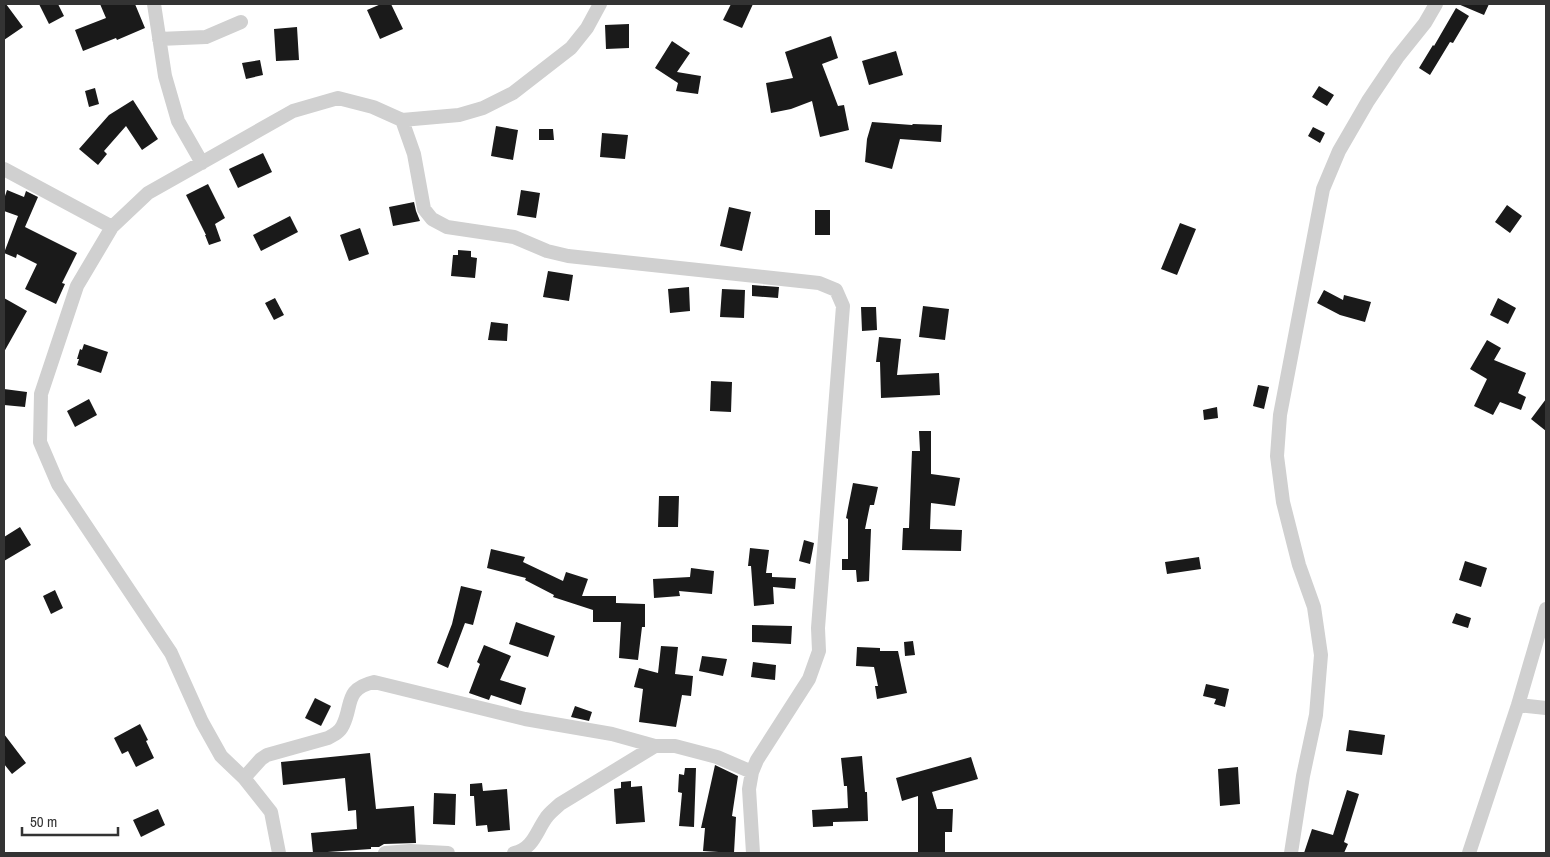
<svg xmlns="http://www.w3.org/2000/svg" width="1550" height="857" font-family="'Archivo Narrow',sans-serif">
  <rect width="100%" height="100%" fill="#fff"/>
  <path fill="#1a1a1a" d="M4,4H6L23,27L4,40Z
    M39,4H58L64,16L49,24Z
    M100,4H135L145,28L117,40L116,38L83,51L75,30L106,18Z
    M381,4H391L403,29L380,39L367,10Z
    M731,4H753L742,28L723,20Z
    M1458,4H1489L1484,15Z
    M1456,8L1469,16L1453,43L1450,42L1430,75L1419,68L1433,45L1434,46Z
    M629,24V48L606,49L605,25Z
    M297,27L299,60L276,61L274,29Z
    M831,36L838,58L822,64L838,106L844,105L849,130L820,137L812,101L791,109L771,113L766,83L793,78L785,52Z
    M672,41L690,53L677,72L701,76L698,94L676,91L678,83L655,68Z
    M896,51L903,75L869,85L862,61Z
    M260,60L263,75L246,79L242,63Z
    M1319,86L1334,95L1327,106L1312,97Z
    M95,88L99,104L89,107L85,91Z
    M133,100L158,139L142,150L126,126L104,151L107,154L98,165L79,149L109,115Z
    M872,122L912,125L913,124L942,125L941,142L900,139L892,169L865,162L867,139Z
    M496,126L518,130L513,160L491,156Z
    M1313,127L1325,133L1320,143L1308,136Z
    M539,129H553L554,140H539Z
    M602,133L628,135L625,159L600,157Z
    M263,153L272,172L238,188L229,169Z
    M208,184L225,218L215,224L221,241L209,245L205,235H206L186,195Z
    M7,190L24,197L26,191L38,197L25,227L77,253L62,283L65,284L56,304L25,289L37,264L17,254L16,258L4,253L18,216L4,211V199Z
    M521,190L540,193L536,218L517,215Z
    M414,202L416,211L420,221L393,226L389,207Z
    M1507,205L1522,216L1510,233L1495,222Z
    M729,207L751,212L742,251L720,246Z
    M815,210H830V235H815Z
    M290,216L298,232L261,251L253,235Z
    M1180,223L1196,229L1177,275L1161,269Z
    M360,228L369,254L349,261L340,235Z
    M458,250L471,251V257L477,258L475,278L451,276L453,255H458Z
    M548,271L573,275L569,301L543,297Z
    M752,285L779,287L778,298L752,296Z
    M689,287L690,311L670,313L668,289Z
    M722,289L745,290L744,318L720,317Z
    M1324,290L1343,300L1344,295L1371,302L1365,322L1340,315L1317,303Z
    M4,298L27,311L4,352Z
    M275,298L284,315L274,320L265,303Z
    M1498,298L1516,308L1508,324L1490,315Z
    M923,306L949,309L945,340L919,337Z
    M861,307H876L877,330L862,331Z
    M491,322L508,324L507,341L488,340Z
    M879,337L901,339L897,375L939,373L940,395L881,398L880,362H876Z
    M1487,340L1501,348L1494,360L1526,373L1518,393L1526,397L1521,410L1500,402L1493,415L1474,406L1487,379L1470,369Z
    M84,344L108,352L101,373L77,365L79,359H77L80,349L82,350Z
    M711,381L732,382L731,412L710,411Z
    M1258,385L1269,387L1264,409L1253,406Z
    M4,389L27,392L25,407L4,405Z
    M89,399L97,415L75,427L67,411Z
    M1546,399V431L1531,419Z
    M1217,407L1218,418L1204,420L1203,410Z
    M919,431H931V474L960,478L955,506L931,503L930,529L962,530L961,551L902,550L903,528H909L912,451H920Z
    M853,483L878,487L874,505H870L865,529H871L869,581L857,582L856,570H842V559H848V519L846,518Z
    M659,496H679L678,527H658Z
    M20,527L31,545L4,561V537Z
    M804,540L814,543L810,564L799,561Z
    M750,548L769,550L766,573H772V577L796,578L795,589L773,587L774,604L754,606L751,566H748Z
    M491,549L525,557L523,562L563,581L566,572L588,579L582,596H616V603L645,604V627H642L638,660L619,658L621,622H593V610L553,597L554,595L525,580L526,578L487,568Z
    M1199,557L1201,569L1167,574L1165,562Z
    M1465,561L1487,568L1481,587L1459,580Z
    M691,568L714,571L712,594L679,591L680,596L654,598L653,579L690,577Z
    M461,586L482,591L473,625L465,623L448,668L437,663L452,624Z
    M55,590L63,608L51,614L43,596Z
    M1456,613L1471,618L1468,628L1452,623Z
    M516,622L555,636L548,657L509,644Z
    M752,625L792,626L791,644L752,642Z
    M913,641L915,655L905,656L904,642Z
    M484,645L511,656L500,680L526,688L521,705L491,695L489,700L469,693L480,664L477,662Z
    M661,646L678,647L675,674L693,676L691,696L682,695L676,727L639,722L643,689L634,687L639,668L658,673Z
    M857,647L880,648V651H898L907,693L877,699L875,686H878L874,667L856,666Z
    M702,656L727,659L723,676L699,671Z
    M753,662L776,665L775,680L751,677Z
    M1206,684L1229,689L1225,707L1214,704L1216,699L1203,696Z
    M315,698L331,706L321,726L305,718Z
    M575,706L592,712L589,721L571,717Z
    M140,724L148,740L146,741L154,758L136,767L128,751L122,754L114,738Z
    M1349,730L1385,735L1382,755L1346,751Z
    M4,734L26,763L12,774L4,764Z
    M370,753L376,809L414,806L416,843L384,844L379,847H371V849L313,853L311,833L357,829L356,810L348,811L345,778L283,785L281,762Z
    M862,756L865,792H867L868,821L833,822V826L813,827L812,810L848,808L847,786H844L841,758Z
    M971,757L978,779L932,792L937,809H953L952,832H945V853H918V796L902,801L896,778Z
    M715,765L738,776L732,816L736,817L734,853L703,851L705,828H701Z
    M1238,767L1240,804L1220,806L1218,769Z
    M685,768H696L694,827L679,826L682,793L678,792L679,774L684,775Z
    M631,781V787L642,786L645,822L616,824L614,789L621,788V782Z
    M482,783L483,791L507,789L510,830L488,832L487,825L476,826L474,796H470V784Z
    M1347,790L1359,794L1344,842L1348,844L1344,853H1304L1312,829L1333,835Z
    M434,793L456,794L455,825L433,824Z
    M158,809L165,825L141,837L133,820Z"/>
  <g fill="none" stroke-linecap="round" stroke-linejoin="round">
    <path stroke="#d0d0d0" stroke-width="14" d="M154,4L165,76L178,121L202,163
      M159,39L206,37L241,22
      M402,120L459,115L483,108L513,93L571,48L587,28L600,4
      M4,169L112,227
      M1518,705L1546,708
      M244,778L261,759L267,755L328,738C334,735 340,732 343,725C353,705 344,689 374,682L525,719L612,734L655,746
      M279,853L271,812L244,778L221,756L202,722L171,653L58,484L40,442L41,394L77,286L112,227L148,193L293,111L338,98L373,107L402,120L414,154L424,209L432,219L447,227L514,237L547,251L568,256L819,283L836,290L843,306L818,628L819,651L809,679L757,760L752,772L749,789L753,853
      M385,853L410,851L448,853
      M514,853C533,849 536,832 546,818C550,812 555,809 560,804L655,746H675L717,757L752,772
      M1291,853L1303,776L1316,715L1321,655L1314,607L1299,565L1283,502L1277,456L1280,415L1323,189L1339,151L1368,101L1397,58L1425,23L1436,4
      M1469,853L1518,705L1546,609"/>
  </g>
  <rect width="1550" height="857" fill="none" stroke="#333333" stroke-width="10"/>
  <path d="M22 827v8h96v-8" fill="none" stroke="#333333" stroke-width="2.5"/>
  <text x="30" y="827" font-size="15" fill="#333333" stroke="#ffffff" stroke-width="4" paint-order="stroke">50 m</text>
</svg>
